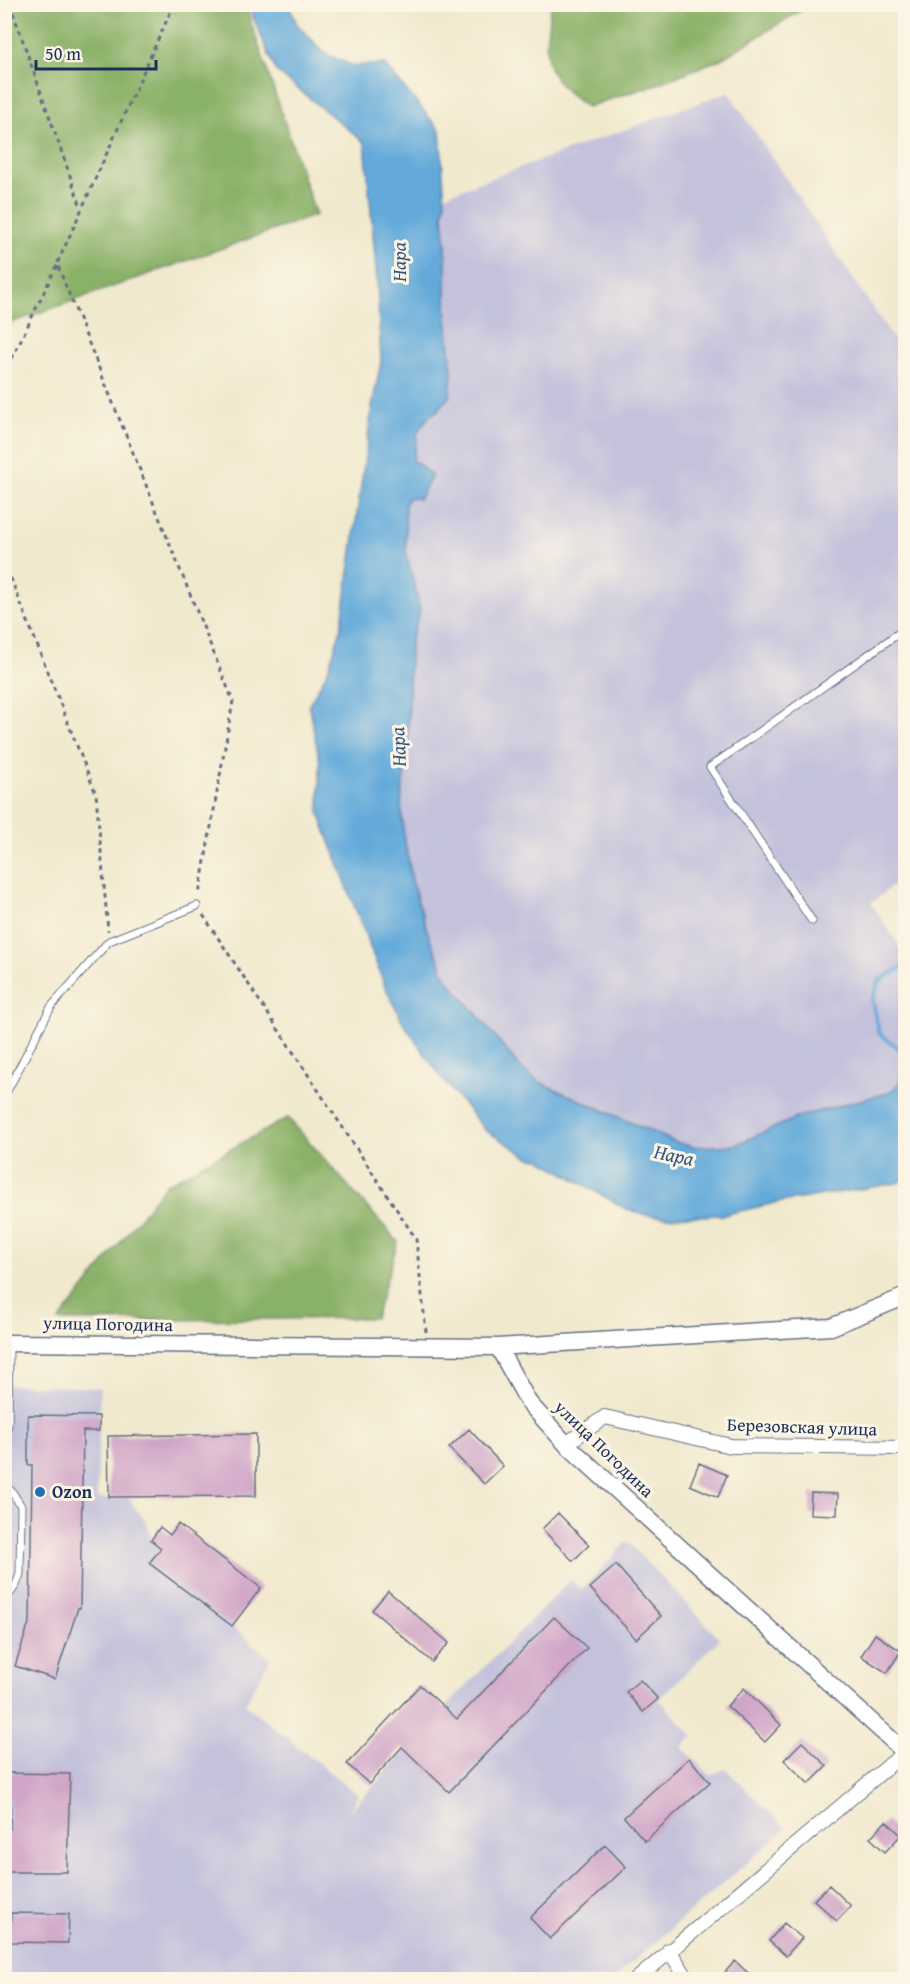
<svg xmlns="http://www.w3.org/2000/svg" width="910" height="1984" font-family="'Gentium Book Plus',serif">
  <rect width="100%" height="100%" fill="#fcf5e5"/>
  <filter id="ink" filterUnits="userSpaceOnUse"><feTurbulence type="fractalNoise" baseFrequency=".0167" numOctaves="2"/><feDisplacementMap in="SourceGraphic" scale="12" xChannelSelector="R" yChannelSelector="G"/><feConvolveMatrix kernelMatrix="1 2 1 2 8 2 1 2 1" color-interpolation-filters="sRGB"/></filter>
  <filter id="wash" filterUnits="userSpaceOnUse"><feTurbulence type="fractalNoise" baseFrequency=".008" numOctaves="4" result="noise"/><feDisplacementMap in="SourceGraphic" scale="24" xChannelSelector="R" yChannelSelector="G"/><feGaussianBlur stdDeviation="1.35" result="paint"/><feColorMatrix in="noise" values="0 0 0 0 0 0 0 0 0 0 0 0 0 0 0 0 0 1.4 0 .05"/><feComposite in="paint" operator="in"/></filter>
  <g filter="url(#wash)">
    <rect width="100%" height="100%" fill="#f1e9cd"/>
    <path fill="#c3c1db" d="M728,92L905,356V876L871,903L905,955V1055L901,1081L895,1089L887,1093L801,1116L735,1145L694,1147L675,1142L539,1082L520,1067L441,969L413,886L404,836L401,804L408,737L410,642L420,610L406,552L405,504L409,497L427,484L432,476L413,460L418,431L429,416L437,411L452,373L446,306V248L443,215L445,195Z
      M5,1385L100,1388L97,1499L128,1497L148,1525L151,1540L161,1548L150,1563L232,1626L270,1659L245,1704L358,1795L349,1812L454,1698L559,1592L570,1579L582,1590L627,1541L720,1639L659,1699L693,1736L682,1747L711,1776L725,1768L786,1829L613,1979L5,1980Z"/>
    <path fill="#8ab167" stroke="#527062" stroke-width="1.5" d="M4,5H245L316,215L5,325Z
      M551,5V4L809,5L807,7L721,59L657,84L587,107C541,76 543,56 551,5Z
      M288,1118L398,1242L375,1318L59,1321L166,1184Z"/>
    <path fill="#64aada" stroke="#406c9c" stroke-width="1.5" d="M248,5H289L297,24L324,53L353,66L384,64L440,130L445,204L443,215L446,248V306L452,373L450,396L437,411L429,416L418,431L413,460L432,476L419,499L409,497L405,504L406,552L420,610L410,642L408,737L401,804L404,836L413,886L429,936L446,977L520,1067L539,1082L675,1142L694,1147L735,1145L801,1116L887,1093C906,1084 900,1072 905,1055V1179L897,1183L775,1203L723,1215L665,1217L646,1215L624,1208L540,1159L530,1158L485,1130L441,1077L404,1024L386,989L319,813L320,763L309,705L328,670L341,629L372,407L381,362L377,281L365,143L276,71Z"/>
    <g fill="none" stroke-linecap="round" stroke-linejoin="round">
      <path stroke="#64aada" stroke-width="4.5" d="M906,962L899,969L879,981L872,999L879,1033L906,1054"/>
    </g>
    <g id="blocks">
      <path fill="#d0a5c8" d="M28,1415L99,1416V1431H83L80,1608H78L55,1679L15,1666L30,1620L32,1465H28Z
        M469,1429L503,1466L484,1484L449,1448Z
        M256,1434V1496L109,1497L108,1436Z
        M699,1463L727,1475L718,1497L690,1485Z
        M811,1493L838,1494L837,1515L810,1514Z
        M558,1513L589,1545L573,1561L542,1529Z
        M178,1524L261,1588L232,1626L149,1563L161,1548L151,1540L160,1527L170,1535Z
        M616,1565L661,1616L636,1639L590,1588Z
        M388,1591L449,1643L432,1662L372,1610Z
        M554,1617L587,1648L449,1792L402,1747L369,1784L347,1764L420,1685L457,1719Z
        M875,1634L901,1651L887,1673L861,1656Z
        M640,1680L658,1699L643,1712L626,1692Z
        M744,1688L781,1725L765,1742L727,1706Z
        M802,1742L827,1766L809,1784L784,1760Z
        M689,1758L710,1782L645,1841L624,1817Z
        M4,1773L70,1774L67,1872H4V1829H10L11,1796H4Z
        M886,1821L901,1835L885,1852L870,1838Z
        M605,1845L626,1867L550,1939L530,1918Z
        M829,1885L851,1906L837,1921L814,1900Z
        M11,1913L69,1914L68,1943L10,1942Z
        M784,1923L802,1938L786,1956L769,1941Z
        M735,1961L756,1980H718Z"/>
    </g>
  </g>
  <g filter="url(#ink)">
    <use href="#blocks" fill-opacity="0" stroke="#667085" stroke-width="1.5"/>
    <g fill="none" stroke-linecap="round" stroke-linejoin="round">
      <defs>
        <path id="service" d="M812,921L710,767L906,628
          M4,1097L51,1007L109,941L197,906
          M4,1440L8,1425L9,1343
          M4,1485L12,1492L21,1506L20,1574L16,1585L4,1602"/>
        <path id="minor" d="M566,1444L605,1417L731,1446L906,1448
          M669,1950L688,1980
          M636,1980L905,1752"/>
        <path id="tertiary" d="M4,1343L498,1347L529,1403L566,1444L906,1753
          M498,1347L831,1327L906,1296"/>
      </defs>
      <use href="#service" stroke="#667085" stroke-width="9"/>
      <use href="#minor" stroke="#667085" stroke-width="16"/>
      <use href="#tertiary" stroke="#667085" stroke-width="19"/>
      <path stroke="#667085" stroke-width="3" stroke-dasharray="4.5 4.5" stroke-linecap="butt" d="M10,4L81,207
        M174,4L57,264L233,701L199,895
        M4,375L57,265
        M4,561L96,794L108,931
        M203,915L416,1239L426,1332"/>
      <use href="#service" stroke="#fff" stroke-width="7"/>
      <use href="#minor" stroke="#fff" stroke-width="14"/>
      <use href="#tertiary" stroke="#fff" stroke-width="16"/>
    </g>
  </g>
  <circle fill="#1f6fb2" stroke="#fcf5e5" stroke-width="2" cx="40" cy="1492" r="6"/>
  <g text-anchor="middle" stroke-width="6" stroke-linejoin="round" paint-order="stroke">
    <g font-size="18" fill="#1b2f5e" stroke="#fcf5e5">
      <text transform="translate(108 1324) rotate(1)" y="6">улица Погодина</text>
      <text transform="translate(802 1427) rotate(2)" y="6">Березовская улица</text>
      <text transform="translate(604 1449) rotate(44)" y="6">улица Погодина</text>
    </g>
    <g font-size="18" font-weight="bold" fill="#1b2f5e" stroke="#fcf5e5" text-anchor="start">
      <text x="52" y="1498">Ozon</text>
    </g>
    <g font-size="20" font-style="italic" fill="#315483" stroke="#fcf5e5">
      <text transform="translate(399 262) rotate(-90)" y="7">Нара</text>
      <text transform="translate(398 747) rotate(-93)" y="7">Нара</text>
      <text transform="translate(674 1155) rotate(12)" y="7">Нара</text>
    </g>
  </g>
  <rect width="910" height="1984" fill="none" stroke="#fcf5e5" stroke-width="24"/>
  <path d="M36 60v9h120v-9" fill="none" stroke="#1b2f5e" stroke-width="3"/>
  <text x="45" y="60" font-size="18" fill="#1b2f5e" stroke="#fcf5e5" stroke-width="4.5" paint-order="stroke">50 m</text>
</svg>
